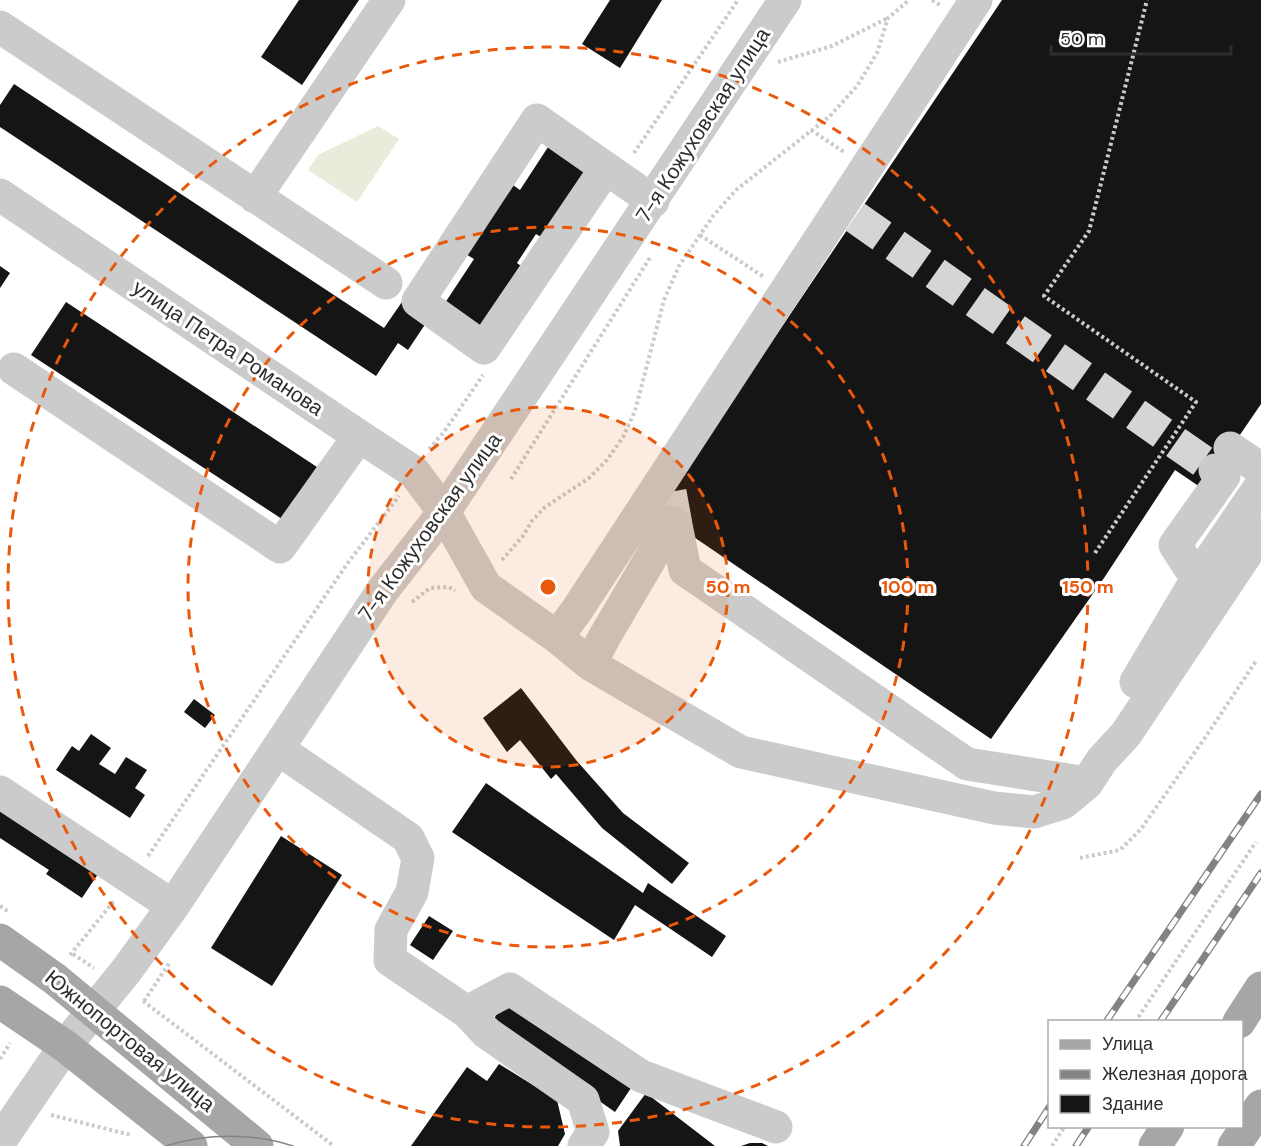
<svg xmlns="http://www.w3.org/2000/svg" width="1261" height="1146" font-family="'DM Sans',sans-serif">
  <rect width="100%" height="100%" fill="#fff"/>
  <path fill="#e7edda" d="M378,126L399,139L357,202L308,170L318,155Z"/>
  <path fill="#151515" d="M299,0H359L302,85L261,57Z
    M610,0H662L620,68L582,44Z
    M1002,0H1261V404L1203,489L1175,470L1104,578L991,739L657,512Z
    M14,84L384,328L404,299L430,317L408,350L398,343L376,376L0,127V105Z
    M550,144L592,171L546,240L536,234L517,263L525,269L481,335L441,309L474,259L464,253L510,183L520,190Z
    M0,266L10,273L0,288Z
    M66,302L317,467L282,519L31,355Z
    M521,688L576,760L623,813L689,863L672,884L602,828L556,774L551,779L520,740L507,752L483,718Z
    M194,699L215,715L205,728L184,712Z
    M91,734L111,748L99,764L115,774L126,757L147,770L135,788L145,795L130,818L56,770L72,746L79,751Z
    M486,783L643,893L648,883L726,936L712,957L635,905L614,940L452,832Z
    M0,794L106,862L82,898L46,874L49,870L0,838Z
    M281,836L342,875L272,986L211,948Z
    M429,916L453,931L433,960L410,945Z
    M508,996L635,1082L615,1112L490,1025Z
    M499,1064L557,1100L565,1134L558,1146H411L467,1067L487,1081Z
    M646,1093L715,1146H620L618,1131Z
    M750,1143H762L768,1146H741Z"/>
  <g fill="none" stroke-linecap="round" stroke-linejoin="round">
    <path stroke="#d5d5d5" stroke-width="33" stroke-dasharray="33 16" stroke-linecap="butt" d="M855,217L1215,470
      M670,492L676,525"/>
    <path stroke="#cbcbcb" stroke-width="4" stroke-dasharray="3 3" stroke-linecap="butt" d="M932,0L940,5
      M778,62L832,46L888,18
      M811,130L844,152
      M634,153L738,0
      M700,235L764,277
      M429,449L444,432L483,375
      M511,479L651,256
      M1095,553L1196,402L1044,296L1089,231L1147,0
      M502,560L523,536L532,521L544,508L589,478L607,460L623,437L635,411L664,300L679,266L713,216L736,190L830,116L857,86L877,53L888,18L909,0
      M412,602L430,588L449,587L455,591
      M148,856L347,564L399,496
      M1080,858L1120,850L1141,829L1209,732L1256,661
      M0,906L9,912
      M73,954L94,968
      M70,955L114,901
      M143,1001L334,1146
      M144,1001L170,962
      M1135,1022L1256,842
      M0,1059L10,1043
      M51,1115L131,1135
      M1052,1146L1065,1126"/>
    <path stroke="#cbcbcb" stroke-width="33" d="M0,27L386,283
      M606,168L484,348L418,301L537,120L653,201
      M0,195L359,436L414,472L444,512L486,587L557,637L590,664L634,690L741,752L994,808L1034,812L1063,803L1087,783L1102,760L1126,734L1261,532
      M255,197L389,0
      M14,369L280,547L359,436
      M1230,448L1261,469
      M676,525L685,570L967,764L1087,783
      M1197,579L1175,545L1224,476L1215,470
      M557,637L577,610L976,0
      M590,664L605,636L672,522
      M1136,682L1197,579L1261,485
      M278,749L408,838L418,858L412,892L391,930L390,960L467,1012L510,989L641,1076L776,1127
      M0,792L173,906
      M467,1012L487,1033L583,1100L593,1132L584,1146
      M0,1141L65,1046L126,971L173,906L383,590L444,512L785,0"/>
    <path stroke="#a6a6a6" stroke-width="33" d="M0,940L55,979L257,1146
      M0,1002L65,1046L191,1146
      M1239,1022L1261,988
      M1155,1146L1168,1126
      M1234,1146L1261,1106"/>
    <path stroke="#838383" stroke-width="1.5" d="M166,1146C206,1133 253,1133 293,1146"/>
    <defs>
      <path id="rail" d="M1106,1022L1261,794
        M1160,1022L1261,873
        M1024,1146L1050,1106
        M1076,1146L1089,1126"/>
    </defs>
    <use href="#rail" stroke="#838383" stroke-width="7"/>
    <use href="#rail" stroke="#fff" stroke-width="4.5" stroke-dasharray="14" stroke-linecap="butt"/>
  </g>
  <circle cx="548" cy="587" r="180" fill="#e8590c" fill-opacity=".12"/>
  <g fill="none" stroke="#e8590c" stroke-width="3" stroke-dasharray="10 8">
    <circle cx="548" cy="587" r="180"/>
    <circle cx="548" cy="587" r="360"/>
    <circle cx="548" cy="587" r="540"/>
  </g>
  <g text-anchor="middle" stroke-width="6" stroke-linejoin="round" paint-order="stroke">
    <g font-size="21" fill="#2e2e2e" stroke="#fff">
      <text transform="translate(703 125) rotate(-57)" y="7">7-я Кожуховская улица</text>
      <text transform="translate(228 348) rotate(34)" y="7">улица Петра Романова</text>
      <text transform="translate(430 527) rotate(-54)" y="7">7-я Кожуховская улица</text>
      <text transform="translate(130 1041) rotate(39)" y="7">Южнопортовая улица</text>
    </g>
  </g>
  <circle cx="548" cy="587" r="9" fill="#e8590c" stroke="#fff" stroke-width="3"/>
  <g font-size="18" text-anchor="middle" font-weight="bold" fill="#e8590c" stroke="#fff" stroke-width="6" stroke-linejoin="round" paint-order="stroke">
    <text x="728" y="593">50 m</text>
    <text x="908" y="593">100 m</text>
    <text x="1088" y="593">150 m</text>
  </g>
  <rect x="1048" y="1020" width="195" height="108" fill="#ffffff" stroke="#ababab" stroke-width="1.5"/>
  <rect x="1060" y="1040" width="30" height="9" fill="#a6a6a6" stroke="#ababab" stroke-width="1.5"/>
  <text x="1102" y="1050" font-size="18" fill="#2e2e2e">Улица</text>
  <rect x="1060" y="1070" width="30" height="9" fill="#838383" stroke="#ababab" stroke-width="1.5"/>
  <text x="1102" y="1080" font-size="18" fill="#2e2e2e">Железная дорога</text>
  <rect x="1060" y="1095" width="30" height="18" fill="#151515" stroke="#ababab" stroke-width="1.5"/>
  <text x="1102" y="1110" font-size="18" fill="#2e2e2e">Здание</text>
  <path d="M1051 45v9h180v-9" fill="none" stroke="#2e2e2e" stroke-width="3"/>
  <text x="1060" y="45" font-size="18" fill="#2e2e2e" stroke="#ffffff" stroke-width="4.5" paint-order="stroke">50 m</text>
</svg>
